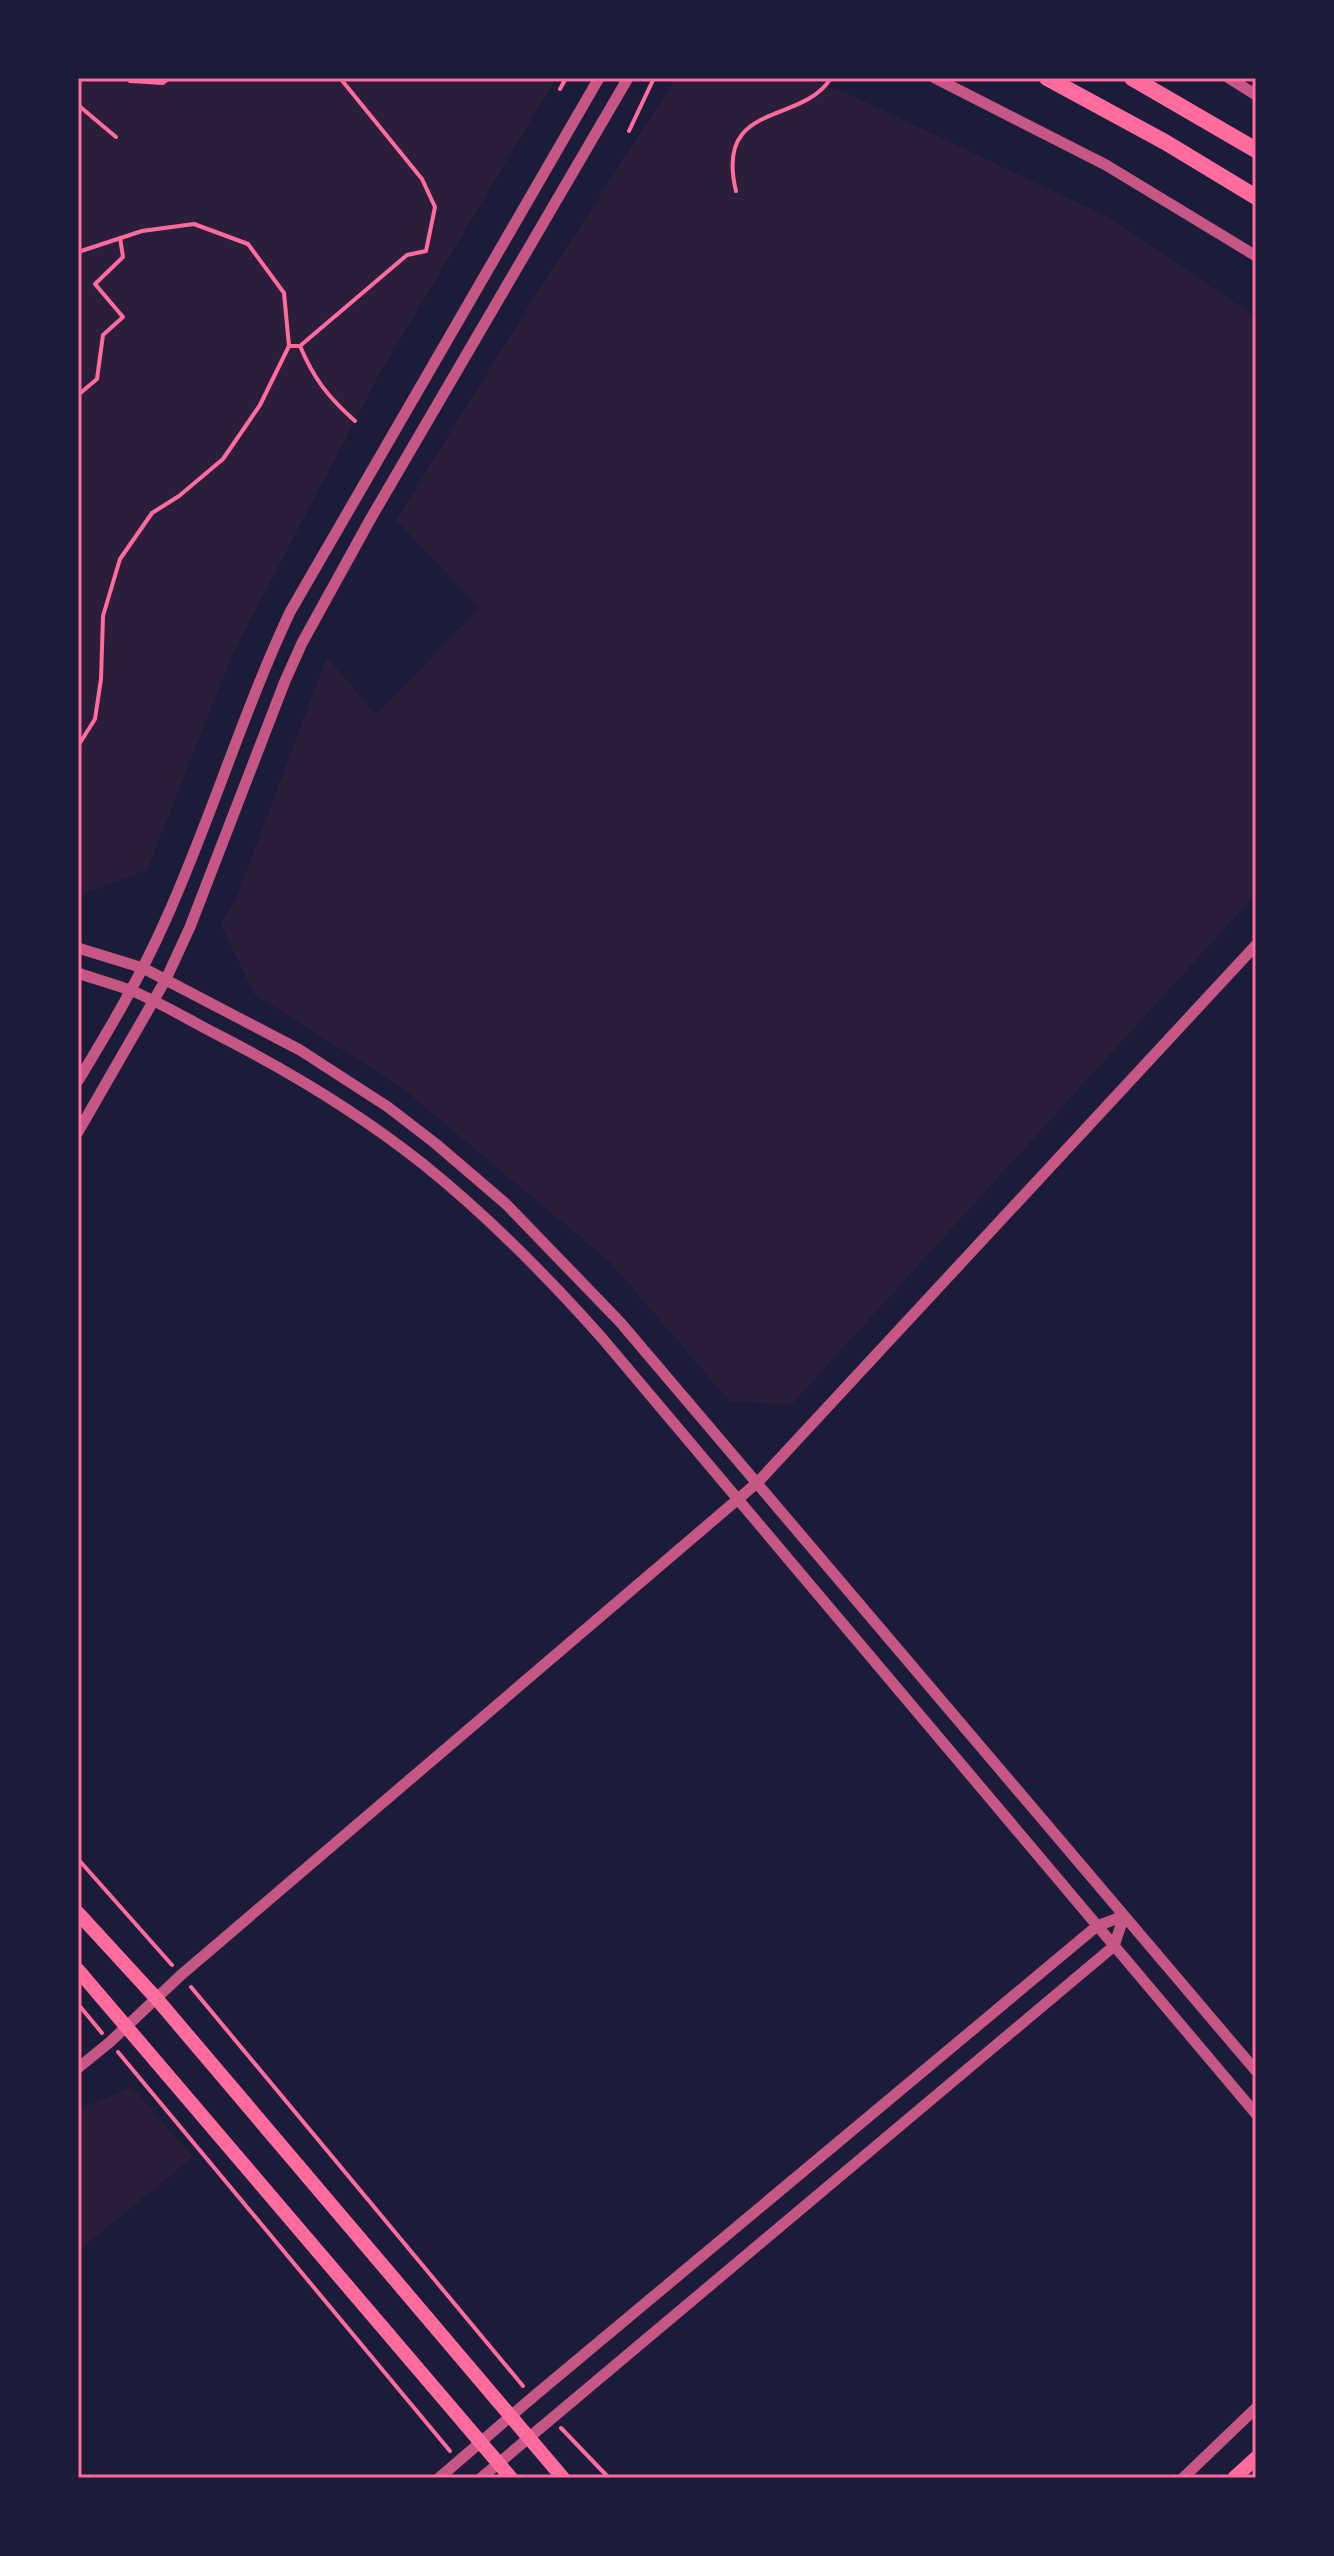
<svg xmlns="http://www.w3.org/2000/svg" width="1334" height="2556" font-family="Bitter,serif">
  <rect width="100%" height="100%" fill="#1b1b3a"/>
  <path fill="#2a1e3b" d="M78,78H556L380,373L233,653L147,870L81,895H78Z
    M676,78H805L851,95L1104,215L1256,317V894L792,1404L730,1402L610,1262L401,1087L254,994L221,925L237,896L327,657L376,715L479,608L396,520L530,304Z
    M132,2087L193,2157L78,2251V2110Z"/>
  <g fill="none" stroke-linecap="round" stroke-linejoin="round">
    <path stroke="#ff6b9d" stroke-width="4" d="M130,78V81L163,83L169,78
      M560,89L566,78
      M78,105L116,137
      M629,131L654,78
      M736,191C714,100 801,126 831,78
      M78,252L142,231L194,224L248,244L284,293L289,346L260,405L223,459L179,496L152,513L120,559L103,616L101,679L95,719L78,746
      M289,346H300C314,379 328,397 355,421
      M300,346L407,255L426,251L435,207L422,179L340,78
      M78,395L97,379L103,335L123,317L95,284L123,257L120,238
      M78,1859L172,1965
      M191,1987L523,2386
      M78,2004L102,2033
      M118,2052L450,2451
      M561,2428L609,2478"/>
    <path stroke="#c65784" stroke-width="11" d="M935,78L1106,165L1256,256
      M1229,78L1256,95
      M78,948L143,968L300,1050L388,1107L436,1144L506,1204L620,1322L1256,2071
      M78,973C95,979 113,984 130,990C162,1003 192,1022 222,1037C290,1072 364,1117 423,1164C489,1217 547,1276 602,1338L1256,2114
      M78,1081C110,1028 141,976 166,919C211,819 243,712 290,612L599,78
      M78,1132L166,979L190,927L285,681L302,643L371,518L628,78
      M78,2068L110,2042L181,1975L758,1482L1256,945
      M439,2478L533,2397L1097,1926L1124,1916
      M481,2478L1114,1946L1124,1916
      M1183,2478L1256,2408"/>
    <path stroke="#ff6b9d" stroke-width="14" d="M78,1913L156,1998L563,2478
      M78,1970L511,2478
      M1234,2478L1256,2458"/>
    <path stroke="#ff6b9d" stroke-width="16" d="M1047,78L1165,142L1256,197
      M1132,78L1256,150"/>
  </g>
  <rect width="1334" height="2556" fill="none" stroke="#1b1b3a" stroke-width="160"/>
  <rect x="80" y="80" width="1174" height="2396" fill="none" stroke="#ff6b9d" stroke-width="3"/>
</svg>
